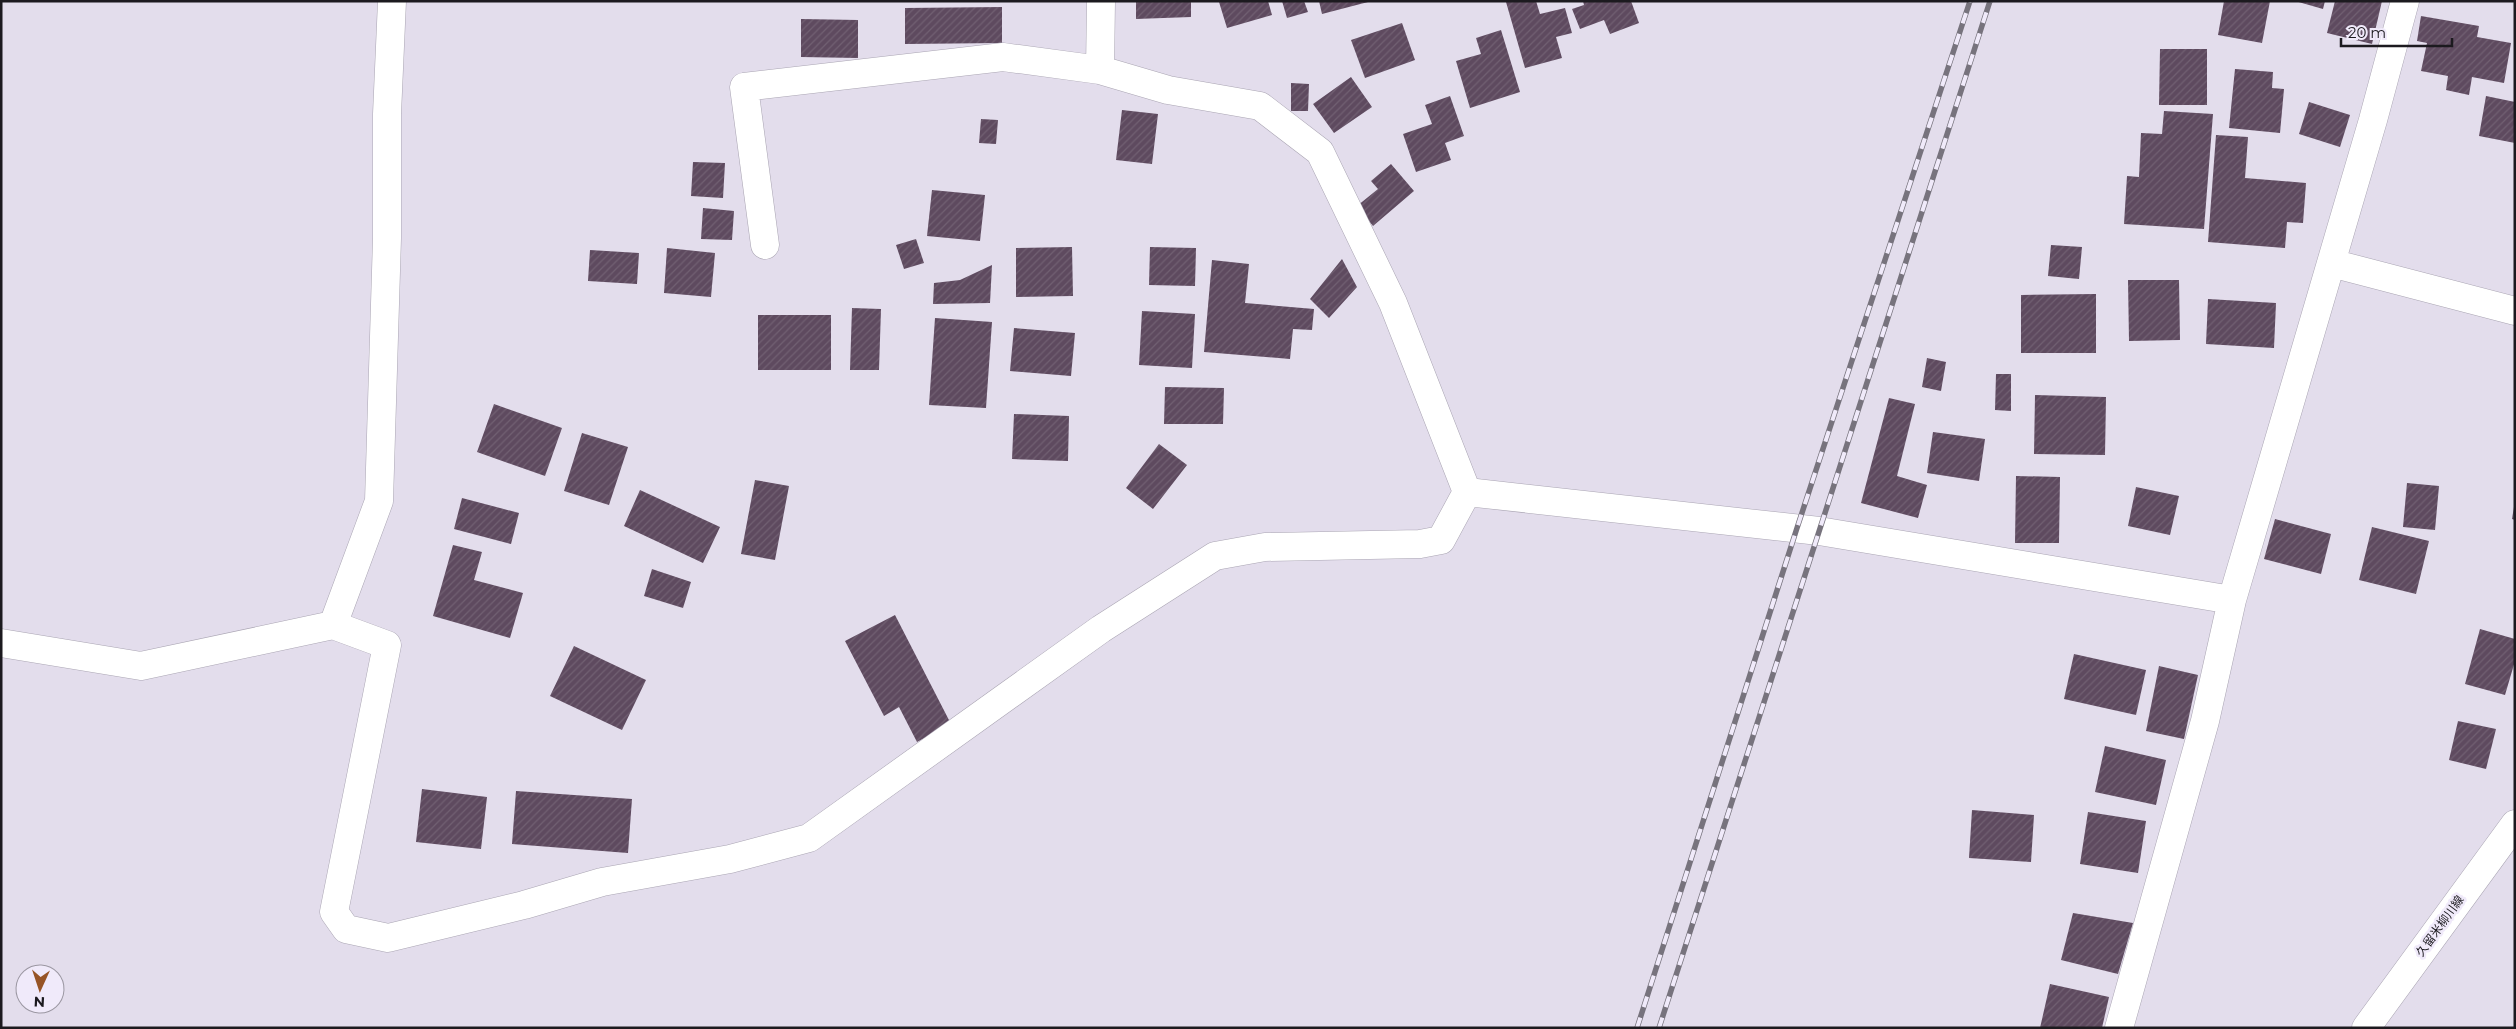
<svg xmlns="http://www.w3.org/2000/svg" width="2516" height="1029" font-family="Montserrat,'Noto Sans JP',sans-serif">
  <defs>
    <pattern id="building-hatch" width="6" height="6" patternUnits="userSpaceOnUse" patternTransform="scale(1.25)"><rect width="6" height="6" fill="#5e4a5f"/><path d="M-1 1l2-2M0 6l6-6M5 7l2-2" fill="none" stroke="#716072"/></pattern>
  </defs>
  <rect width="100%" height="100%" fill="#e3ddec"/>
  <path fill="url(#building-hatch)" d="M1136,1H1191V17L1136,19Z
    M1268,1L1272,15L1227,28L1219,2Z
    M1282,1H1304L1308,12L1287,18Z
    M1319,1H1368V2L1322,14Z
    M1536,1L1540,14L1565,8L1572,33L1556,37L1562,58L1525,68L1506,2Z
    M1583,1H1631L1639,23L1610,34L1604,20L1580,29L1572,9L1584,5Z
    M2224,1H2270L2262,43L2218,35Z
    M2295,1H2325L2323,9Z
    M2335,1H2382L2372,44L2327,33Z
    M1002,7V43L905,44V8Z
    M2421,16L2479,26L2477,37L2511,43L2504,83L2472,77L2469,95L2446,90L2448,76L2421,71L2427,43L2417,41Z
    M801,19L858,20V58L801,57Z
    M1402,23L1415,60L1365,78L1351,40Z
    M1501,30L1520,92L1470,108L1456,61L1481,54L1476,38Z
    M2160,49H2207V105H2159Z
    M2235,69L2273,72L2272,88L2284,89L2280,133L2229,128Z
    M1351,77L1372,107L1334,133L1313,104Z
    M1291,83L1309,84L1308,111H1291Z
    M1450,96L1464,136L1445,143L1451,160L1416,172L1403,134L1432,124L1425,105Z
    M2486,96L2515,102V143L2479,136Z
    M2309,102L2350,115L2340,147L2299,134Z
    M1122,110L1158,114L1152,164L1116,160Z
    M2164,111L2213,114L2204,229L2124,224L2127,176L2139,177L2141,133L2162,134Z
    M981,119L998,120L996,144L979,143Z
    M2216,135L2248,137L2245,178L2306,183L2303,223L2287,222L2285,248L2208,242Z
    M693,162L725,163L723,198L691,196Z
    M1391,164L1414,191L1373,226L1357,206L1378,189L1371,181Z
    M932,190L985,195L980,241L927,236Z
    M703,208L734,211L732,240L701,239Z
    M916,239L924,263L904,269L896,245Z
    M2051,245L2082,247L2079,279L2048,276Z
    M1072,247L1073,296L1016,297V248Z
    M1150,247L1196,248L1195,286L1149,285Z
    M667,248L715,253L711,297L664,293Z
    M590,250L639,253L637,284L588,281Z
    M1342,259L1357,287L1329,318L1310,299Z
    M1212,260L1249,264L1245,303L1314,309L1312,330L1293,329L1290,359L1204,352Z
    M992,265L990,303L933,304L934,283L960,280Z
    M2128,280H2179L2180,340L2129,341Z
    M2096,294V353H2021V295Z
    M2208,299L2276,303L2274,348L2206,344Z
    M852,308L881,309L879,370H850Z
    M1142,311L1195,314L1192,368L1139,365Z
    M758,315H831V370H758Z
    M935,318L992,322L986,408L929,405Z
    M1014,328L1075,333L1071,376L1010,371Z
    M1927,358L1946,362L1941,391L1922,387Z
    M1996,374H2011V411L1995,410Z
    M1165,387L1224,388L1223,424H1164Z
    M2035,395L2106,397L2105,455L2034,454Z
    M1889,398L1915,404L1897,476L1927,485L1918,518L1861,503Z
    M494,404L562,428L545,476L477,452Z
    M1014,414L1069,416L1068,461L1012,459Z
    M1933,432L1985,439L1979,481L1927,473Z
    M582,433L628,447L609,505L564,491Z
    M1159,444L1187,465L1153,509L1126,488Z
    M2016,476L2060,477L2059,543H2015Z
    M755,480L789,486L775,560L741,554Z
    M2407,483L2439,486L2435,530L2403,527Z
    M2136,487L2179,496L2170,535L2128,526Z
    M640,490L720,527L703,563L624,526Z
    M462,498L519,513L511,544L454,529Z
    M2514,507H2515V520L2512,519Z
    M2275,519L2331,534L2321,574L2264,559Z
    M2372,527L2429,541L2416,594L2359,580Z
    M453,545L482,552L474,580L523,593L510,638L433,616Z
    M652,569L691,582L683,608L644,596Z
    M895,615L951,724L917,742L899,707L884,716L845,641Z
    M2480,629L2515,639V661L2505,695L2465,684Z
    M574,646L646,680L622,730L550,696Z
    M2074,654L2146,670L2136,715L2064,699Z
    M2159,666L2198,675L2184,739L2146,731Z
    M2458,721L2496,729L2486,769L2449,760Z
    M2105,746L2166,760L2156,805L2095,792Z
    M422,789L487,797L481,849L416,842Z
    M516,791L632,799L628,853L512,844Z
    M1972,810L2034,815L2031,862L1969,858Z
    M2088,812L2146,821L2138,873L2080,864Z
    M2073,913L2133,923L2118,974L2061,960Z
    M2050,984L2109,997L2102,1028H2040Z"/>
  <g fill="none" stroke-linecap="round" stroke-linejoin="round">
    <defs>
      <path id="minor" d="M1100,70L1101,1
        M765,245L744,87L1003,57L1100,70L1168,90L1260,106L1320,152L1393,303L1467,492L1819,531L2232,600
        M2331,263L2515,311
        M333,625L379,501L387,238V114L392,1
        M1,643L141,666L333,625L387,645L334,912L346,929L388,938L524,905L602,882L730,859L809,838L1101,629L1215,556L1265,547L1420,544L1441,540L1467,492
        M2119,1028L2205,721L2232,600L2373,120L2405,1"/>
      <path id="major" d="M2366,1028L2515,824"/>
    </defs>
    <use href="#minor" stroke="#aaa5b3" stroke-width="29"/>
    <use href="#major" stroke="#aaa5b3" stroke-width="29"/>
    <use href="#minor" stroke="#fff" stroke-width="28"/>
    <use href="#major" stroke="#fff" stroke-width="28"/>
    <defs>
      <path id="rail" d="M1637,1028L1797,528L1970,1
        M1659,1028L1990,1"/>
    </defs>
    <use href="#rail" stroke="#77737d" stroke-width="5.5"/>
    <use href="#rail" stroke="#f0eafa" stroke-width="4" stroke-dasharray="11" stroke-linecap="butt"/>
  </g>
  <g text-anchor="middle" stroke-width="5" stroke-linejoin="round" paint-order="stroke">
    <g font-size="12" fill="#1c1a1f" stroke="#f0eafa">
      <text transform="translate(2440 926) rotate(-54)" y="4">久留米柳川線</text>
    </g>
  </g>
  <rect width="2516" height="1029" fill="none" stroke="#1c1a1f" stroke-width="5"/>
  <g transform="translate(40 989) rotate(183)"><circle r="24" fill="#f0eafa" stroke="#9b97a2"/>
  <path d="M0-4L9 19L0 12L-9 19Z" fill="#975425"/>
  <text y="-8" font-size="14" font-weight="bold" text-anchor="middle" fill="#1c1a1f">N</text>
  </g>
  <path d="M2341 38v8h111v-8" fill="none" stroke="#1c1a1f" stroke-width="2.5"/>
  <text x="2348" y="38" font-size="15" fill="#1c1a1f" stroke="#f0eafa" stroke-width="4" paint-order="stroke">20 m</text>
</svg>
